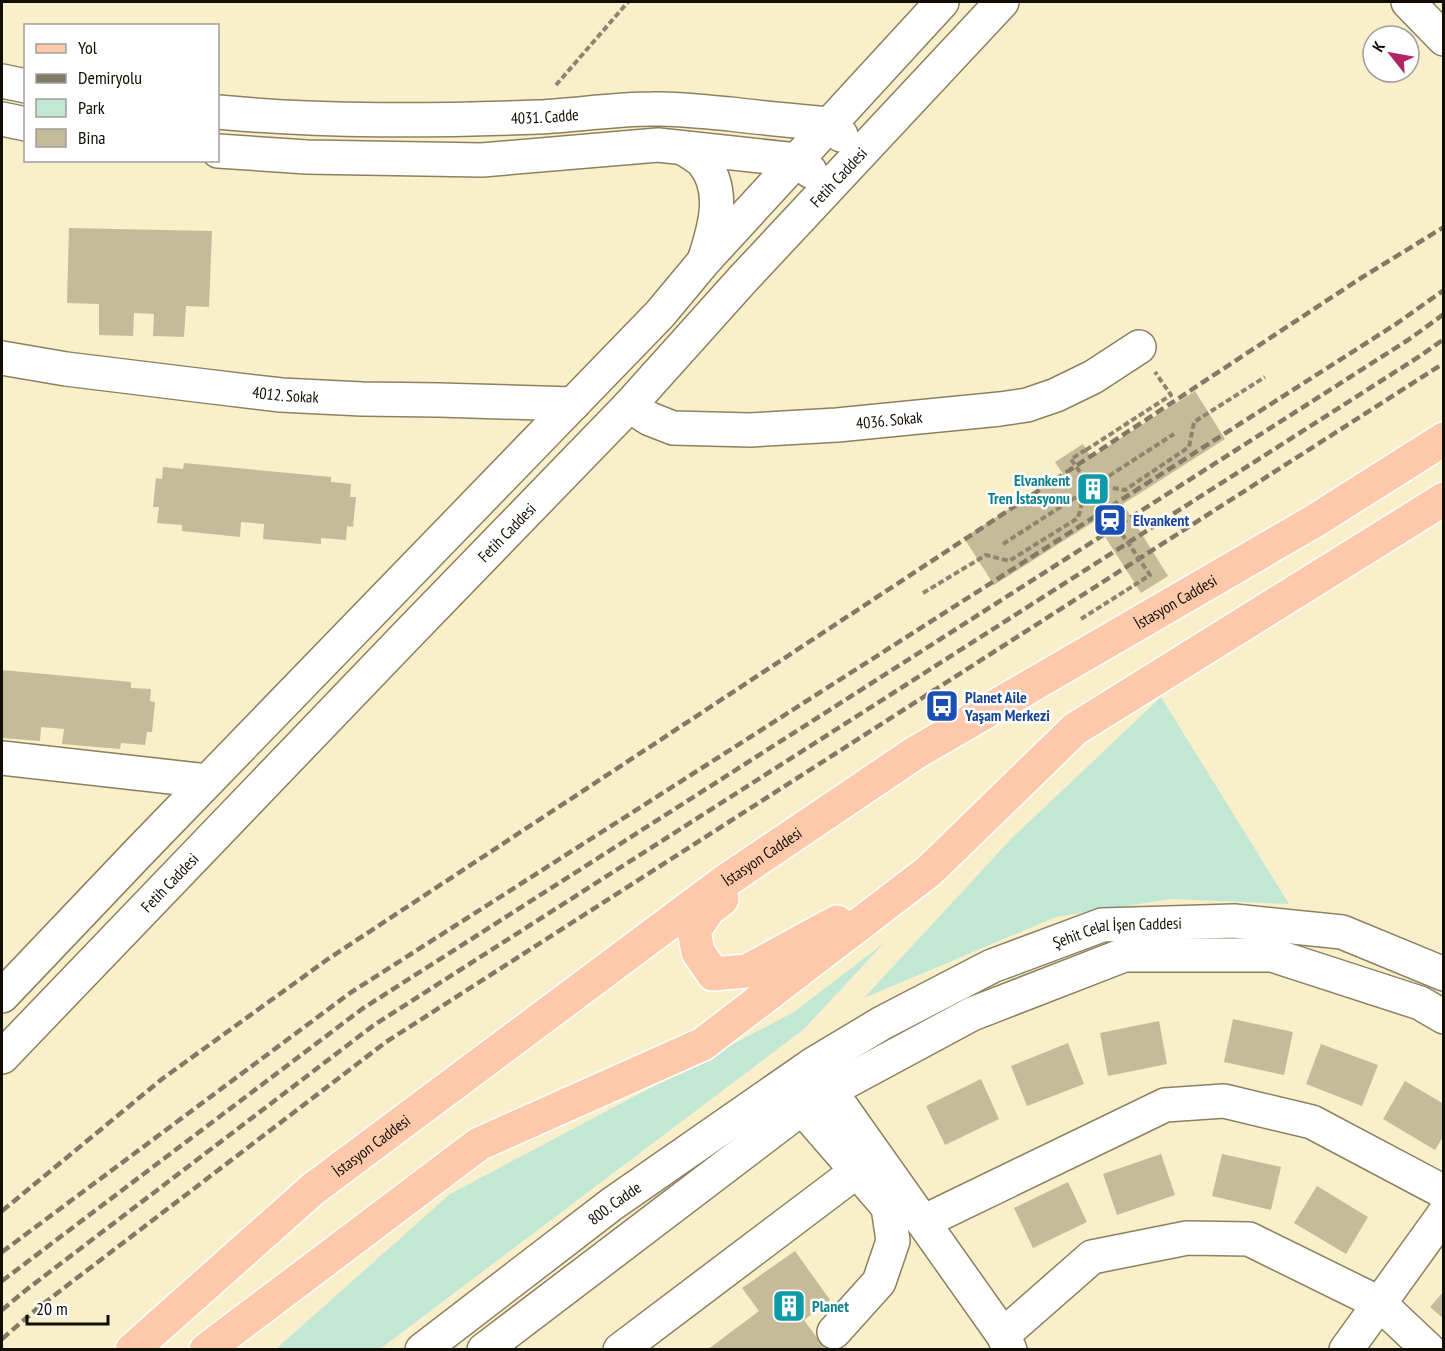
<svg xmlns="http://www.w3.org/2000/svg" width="1445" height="1351" font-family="'PT Sans Narrow',sans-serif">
  <rect width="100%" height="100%" fill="#faefcb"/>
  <path fill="#c2e8d5" d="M1161,697L1289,904L1171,899L1056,917L864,998L1011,839Z
    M884,943L804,1029L380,1349L275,1350L450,1194L794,1012Z"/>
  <path fill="#c6bb98" d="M69,228L212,231L209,307L186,306L184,337L153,336L154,314L134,313L133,336L99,335V304L67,303Z
    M1195,391L1225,439L1123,504L1168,576L1141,593L1095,521L994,585L964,538L1063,474L1055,462L1083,444L1091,457Z
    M184,463L331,477V482L351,484L350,497H356L353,527L347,526L346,540L321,538V544L263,539L264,524L241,522L240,537L182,531V525L157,523L159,507H153L156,478L162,479L163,467L183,469Z
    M2,670L131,682V688L151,689L150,701L155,702L152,732H147L145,745L121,743L120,749L62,744L64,729L41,727L40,741L2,738Z
    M1233,1019L1293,1032L1284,1075L1224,1062Z
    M1159,1021L1167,1064L1108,1076L1100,1033Z
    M1068,1043L1084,1084L1027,1106L1011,1066Z
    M1321,1044L1378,1065L1362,1106L1306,1084Z
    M981,1079L999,1119L945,1145L926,1106Z
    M1405,1081L1444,1104V1135L1435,1150L1383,1119Z
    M1161,1154L1175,1195L1117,1215L1103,1174Z
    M1222,1154L1281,1167L1271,1210L1212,1196Z
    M1068,1182L1087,1222L1033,1248L1014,1208Z
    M1317,1186L1368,1217L1346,1254L1294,1223Z
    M795,1251L830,1300L804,1320L826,1350H707L759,1311L742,1288Z
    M1444,1291V1319L1430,1307Z"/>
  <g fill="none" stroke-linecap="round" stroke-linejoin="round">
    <defs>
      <g id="minor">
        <path d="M1408,2L1444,39"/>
        <path d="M2,81L26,86"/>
        <path id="s1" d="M218,112C325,122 432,121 539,117C577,115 615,109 653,109C678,108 704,112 730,114C763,118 796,121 829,124L841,135"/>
        <path d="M2,119L26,124"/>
        <path d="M683,148C689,152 698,157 703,162C726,190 715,227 705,258"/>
        <path d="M218,151L307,157L482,160L658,145L797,160L810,171"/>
        <path id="s2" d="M2,358L66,369L205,386L281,395L362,399L439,400L573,404"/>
        <path id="s3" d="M629,406L650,419L673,428L750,430L837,425L1000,409L1027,405L1056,395L1093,377L1139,347"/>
        <path d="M2,758L207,781"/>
        <path d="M2,996L139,852L660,314L705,260L942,2"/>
        <path id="s4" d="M2,1057L409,633L629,406L743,279L1002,2"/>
        <path d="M814,1068L1003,1335L1010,1350"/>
        <path d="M785,1086L802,1108L888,1207L893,1241L879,1282L834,1332"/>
        <path d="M923,1222L1165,1105L1224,1101L1312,1122L1444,1192"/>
        <path d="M1003,1335L1092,1257L1187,1238L1249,1239L1379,1303L1429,1350"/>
        <path d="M620,1350L857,1171"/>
        <path d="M1346,1350L1444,1214"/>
      </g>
      <g id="tertiary">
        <path id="s5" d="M422,1350L612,1204L812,1065L882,1023L992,966L1102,925L1234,921L1342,932L1444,974"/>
        <path d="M484,1350L802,1108L829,1091L972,1014L1124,955H1272L1420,1003L1444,1017"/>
      </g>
      <g id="primary">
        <path d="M722,899L708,910L694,931L698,952L713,974L747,971L837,922"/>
        <path id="s6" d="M132,1350L313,1189L724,882L915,753L1316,520L1444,439"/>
        <path d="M206,1350L479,1144L703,1044L929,871L1075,729L1444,499"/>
      </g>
    </defs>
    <use href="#minor" stroke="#8b815f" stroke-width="36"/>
    <use href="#tertiary" stroke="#8b815f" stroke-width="36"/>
    <use href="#primary" stroke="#fff" stroke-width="36"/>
    <path stroke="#8d856d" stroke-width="4" stroke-dasharray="6 3" stroke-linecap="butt" d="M556,85L628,2
      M1086,450L1171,395L1155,372
      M1095,485L1125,490L1189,447L1194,422L1265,377
      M1003,544L1174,434
      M923,593L986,555L1009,561L1078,518L1085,491
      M1081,619L1133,586"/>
    <use href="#minor" stroke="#fff" stroke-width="33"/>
    <use href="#tertiary" stroke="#fff" stroke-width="33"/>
    <use href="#primary" stroke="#fec9aa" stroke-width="33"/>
    <path stroke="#827a64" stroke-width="4.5" stroke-dasharray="9 4.5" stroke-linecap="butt" d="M2,1211L162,1079L328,959L1361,278L1444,227
      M2,1252L350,993L1396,324L1444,290
      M2,1281L362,1009L1408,340L1444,314
      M2,1310L26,1290L374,1025L1420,356L1444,339
      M2,1339L39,1307L386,1042L1444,363"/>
    <path stroke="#8d856d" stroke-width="4" stroke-dasharray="6 3" stroke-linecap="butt" d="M1086,450L1071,459L1150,575L1133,586"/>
  </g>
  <defs>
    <symbol id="building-square" viewBox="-11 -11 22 22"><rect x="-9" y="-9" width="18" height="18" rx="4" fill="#0f9aa8" stroke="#fff"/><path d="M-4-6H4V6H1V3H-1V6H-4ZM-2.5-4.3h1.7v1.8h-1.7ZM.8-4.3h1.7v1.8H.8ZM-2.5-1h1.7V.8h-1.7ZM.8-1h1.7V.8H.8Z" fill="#fff"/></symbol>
    <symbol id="station-square" viewBox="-11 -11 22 22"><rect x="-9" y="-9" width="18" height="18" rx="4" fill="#1a4fb4" stroke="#fff"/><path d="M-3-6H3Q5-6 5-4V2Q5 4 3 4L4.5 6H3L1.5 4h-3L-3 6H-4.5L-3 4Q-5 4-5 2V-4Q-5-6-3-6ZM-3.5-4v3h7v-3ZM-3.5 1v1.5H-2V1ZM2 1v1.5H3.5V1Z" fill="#fff"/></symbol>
    <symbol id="bus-square" viewBox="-11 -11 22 22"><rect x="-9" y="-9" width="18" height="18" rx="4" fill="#1a4fb4" stroke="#fff"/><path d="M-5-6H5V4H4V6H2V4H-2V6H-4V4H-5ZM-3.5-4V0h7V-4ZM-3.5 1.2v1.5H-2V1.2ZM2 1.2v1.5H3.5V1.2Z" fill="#fff"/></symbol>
  </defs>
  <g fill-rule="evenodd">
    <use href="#building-square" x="1074" y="470" width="38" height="38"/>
    <use href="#station-square" x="1091" y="501" width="38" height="38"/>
    <use href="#bus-square" x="923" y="687" width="38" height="38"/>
    <use href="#building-square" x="770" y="1287" width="38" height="38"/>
  </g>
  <g text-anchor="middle" stroke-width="5" stroke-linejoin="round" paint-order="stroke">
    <g font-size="16" fill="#110d03" stroke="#fff">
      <text dy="6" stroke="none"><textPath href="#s1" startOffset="327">4031. Cadde</textPath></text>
      <text dy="6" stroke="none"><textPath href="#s4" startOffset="1214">Fetih Caddesi</textPath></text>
      <text dy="6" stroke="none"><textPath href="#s2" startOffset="286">4012. Sokak</textPath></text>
      <text dy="6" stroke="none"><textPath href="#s3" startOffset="266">4036. Sokak</textPath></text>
      <text dy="6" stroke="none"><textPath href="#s4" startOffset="728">Fetih Caddesi</textPath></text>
      <text dy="6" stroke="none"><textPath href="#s6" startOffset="1287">İstasyon Caddesi</textPath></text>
      <text dy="6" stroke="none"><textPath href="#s6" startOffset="801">İstasyon Caddesi</textPath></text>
      <text dy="6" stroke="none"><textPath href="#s4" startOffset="242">Fetih Caddesi</textPath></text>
      <text dy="6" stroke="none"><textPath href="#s5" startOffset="820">Şehit Celal İşen Caddesi</textPath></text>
      <text dy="6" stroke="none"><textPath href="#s6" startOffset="315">İstasyon Caddesi</textPath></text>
      <text dy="6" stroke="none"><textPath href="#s5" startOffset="242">800. Cadde</textPath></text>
    </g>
    <g font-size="16" font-weight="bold" fill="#0d838f" stroke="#fff" text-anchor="end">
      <text x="1070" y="486">Elvankent<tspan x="1070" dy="18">Tren İstasyonu</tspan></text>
      <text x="812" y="1312" text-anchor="start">Planet</text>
    </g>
    <g font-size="16" font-weight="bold" fill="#164399" stroke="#fff" text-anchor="start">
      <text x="1133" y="526">Elvankent</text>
      <text x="965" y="703">Planet Aile<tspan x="965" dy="18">Yaşam Merkezi</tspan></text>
    </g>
  </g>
  <rect width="1445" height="1351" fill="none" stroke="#110d03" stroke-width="6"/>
  <rect x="24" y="24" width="195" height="138" fill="#ffffff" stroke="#a09e9a" stroke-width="1.5"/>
  <rect x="36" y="44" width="30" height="9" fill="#fec9aa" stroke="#a09e9a" stroke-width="1.5"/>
  <text x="78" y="54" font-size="18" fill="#110d03">Yol</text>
  <rect x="36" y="74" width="30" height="9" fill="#827a64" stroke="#a09e9a" stroke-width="1.5"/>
  <text x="78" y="84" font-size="18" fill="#110d03">Demiryolu</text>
  <rect x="36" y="99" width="30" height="18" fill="#c2e8d5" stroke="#a09e9a" stroke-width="1.5"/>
  <text x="78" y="114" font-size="18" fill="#110d03">Park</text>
  <rect x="36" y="129" width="30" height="18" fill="#c6bb98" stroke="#a09e9a" stroke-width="1.5"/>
  <text x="78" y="144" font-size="18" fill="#110d03">Bina</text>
  <g transform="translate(1391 54) rotate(301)"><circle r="28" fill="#ffffff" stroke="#a09e9a" stroke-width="1.5"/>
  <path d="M0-4.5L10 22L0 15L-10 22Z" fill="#b02665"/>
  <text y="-9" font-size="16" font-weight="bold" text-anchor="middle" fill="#110d03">K</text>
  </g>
  <path d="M27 1315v9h81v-9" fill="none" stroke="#110d03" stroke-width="3"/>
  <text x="36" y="1315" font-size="18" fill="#110d03" stroke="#ffffff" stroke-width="4.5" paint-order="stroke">20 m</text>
</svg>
